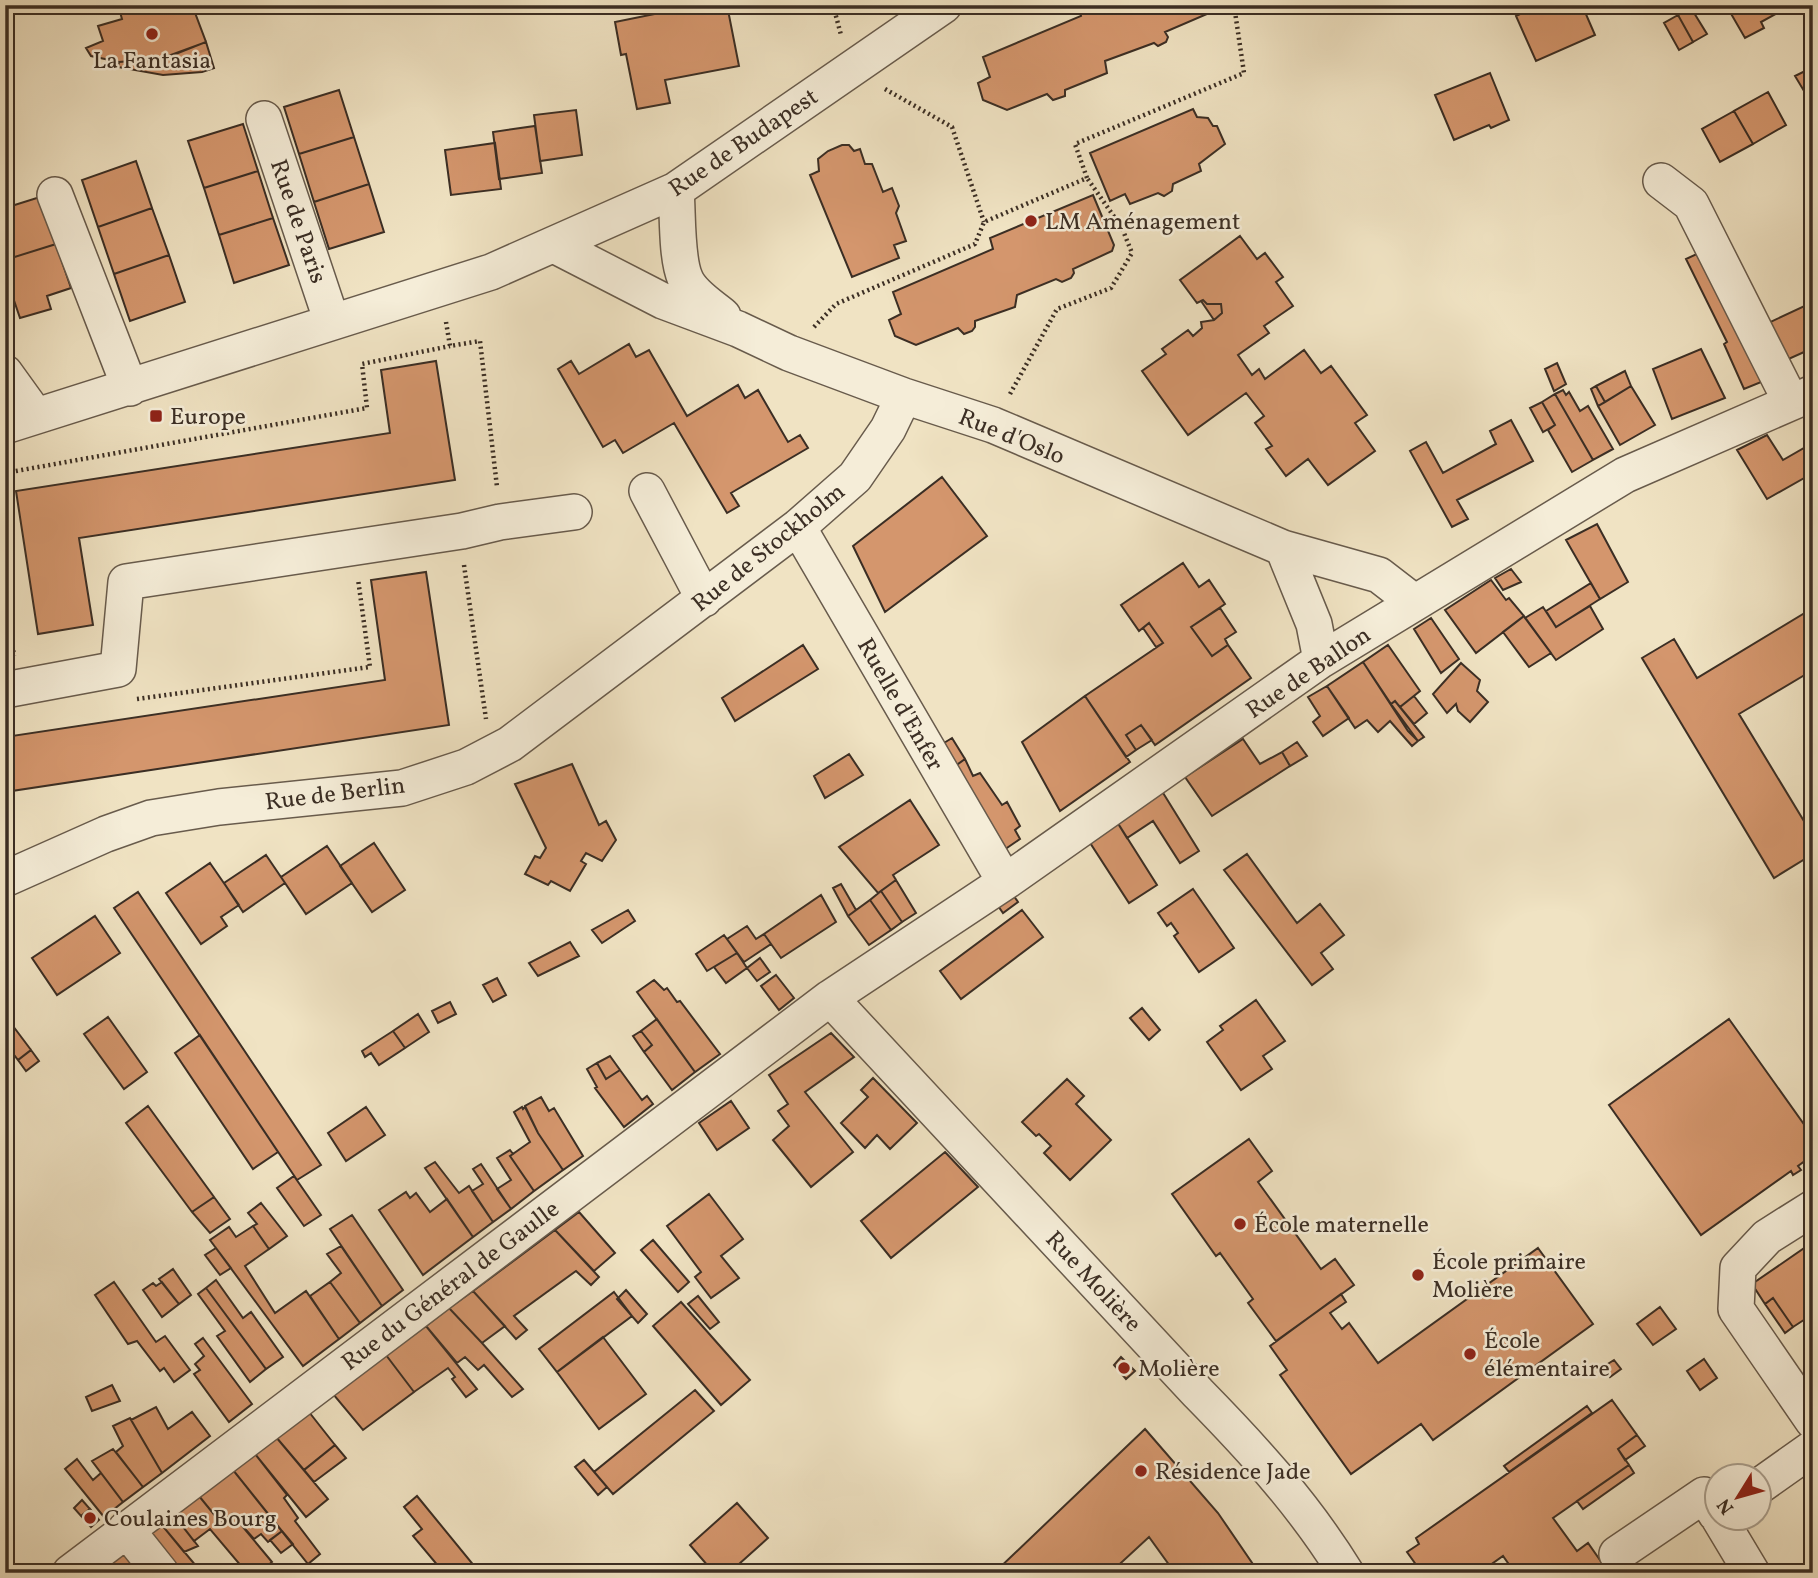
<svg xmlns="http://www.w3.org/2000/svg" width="1818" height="1578" font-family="Vollkorn,serif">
  <rect width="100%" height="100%" fill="#f0e3c3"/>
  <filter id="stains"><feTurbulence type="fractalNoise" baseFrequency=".00286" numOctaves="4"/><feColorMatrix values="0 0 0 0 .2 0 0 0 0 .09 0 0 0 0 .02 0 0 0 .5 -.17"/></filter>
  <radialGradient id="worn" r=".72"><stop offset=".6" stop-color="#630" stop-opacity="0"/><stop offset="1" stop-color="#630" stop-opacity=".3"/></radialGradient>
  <path fill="#d4966d" stroke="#3b2e24" stroke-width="2" d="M118,5H208L194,10L206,42L173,55L147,60L119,62L91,56L86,48L103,41L98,26L122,19Z
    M699,5H727L739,66L665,80L670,103L637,109L626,54L621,55L615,22Z
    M1079,5H1211L1207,14L1165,32L1168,37L1166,42L1158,46L1154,43L1105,61L1107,73L1065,90V96L1053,100L1047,94L1007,110L983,100L978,83L990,77L983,57L1081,16Z
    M1539,5H1582L1595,35L1536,61L1516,16Z
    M1726,5H1778L1781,11L1761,22L1764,28L1745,38Z
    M1691,8L1707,34L1693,42L1678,15Z
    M1678,15L1693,42L1679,50L1664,23Z
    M206,42L214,68L202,72L163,75L118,67L119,62L160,59Z
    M1813,67V106L1795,76Z
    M1490,73L1509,120L1491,128L1489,125L1454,140L1435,95Z
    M339,90L354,137L299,154L284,107Z
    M1768,92L1786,125L1753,144L1734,111Z
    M1193,109L1197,117L1208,118L1213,126H1217L1225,144L1199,164L1201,171L1173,184L1172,191L1164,196L1158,193L1130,204L1125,194L1110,201L1090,153Z
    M576,110L582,155L540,161L534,115Z
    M1734,111L1753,144L1720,162L1702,129Z
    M243,124L258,171L204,188L188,141Z
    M535,126L542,173L499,179L493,132Z
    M354,137L369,184L314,202L299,154Z
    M495,143L501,189L451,195L445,150Z
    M842,145H849L854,151L860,149L865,164H872L883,192L892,188L899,206L896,213L906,241L894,245L899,258L852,277L810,175L819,171L818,159L828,151Z
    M136,161L152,208L98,227L82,180Z
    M258,171L273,218L219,235L204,188Z
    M369,184L384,232L329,249L314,202Z
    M1093,195L1114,245L1112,251L1073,269L1074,273L1071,278L1062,282L1056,279L1017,295L1015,307L975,321V327L972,331L964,334L958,328L916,345L895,336L889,320L901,314L893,292L993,249L990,238Z
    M40,197L56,244L5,260V208Z
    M152,208L169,255L114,274L98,227Z
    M273,218L289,265L234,283L219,235Z
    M1240,236L1257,259L1265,253L1283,277L1276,282L1293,306L1264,326L1269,333L1238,355L1252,375L1259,369L1265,379L1304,350L1321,373L1331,366L1367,415L1355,423L1375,451L1328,485L1308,459L1286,476L1266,449L1272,446L1255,423L1264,416L1246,393L1188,435L1142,371L1166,354L1162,349L1188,330L1193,336L1202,328L1201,322L1214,320L1222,313L1221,304H1207L1203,300L1197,303L1180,280Z
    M56,244L71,288L47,296L51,309L20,318L5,274V260Z
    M1699,253L1771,378L1744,389L1724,344L1727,342L1686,259Z
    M169,255L185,302L130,321L114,274Z
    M1203,300L1207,304H1221L1222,313L1214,320L1201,301Z
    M1813,302V348L1782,362L1764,325Z
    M629,344L636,357L649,350L687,416L738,385L745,398L758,390L788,442L800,435L808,448L731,493L739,506L727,513L674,423L623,453L615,440L603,447L558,369L571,361L579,374Z
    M1701,349L1725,398L1672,419L1653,369Z
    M436,361L455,480L79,538L93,625L38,634L16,491L390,433L381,370Z
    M1557,363L1566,384L1554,391L1545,369Z
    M1625,371L1631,386L1605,402L1596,386Z
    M1596,386L1605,402L1598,406L1591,389Z
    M1631,386L1655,425L1620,445L1598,406Z
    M1563,390L1566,395L1569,392L1580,411L1588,406L1613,449L1593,460L1555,394Z
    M1555,394L1593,460L1572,472L1548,430L1555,425L1542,402Z
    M1542,402L1555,425L1543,432L1530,408Z
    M1511,420L1533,461L1457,500L1468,519L1452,527L1410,451L1426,442L1443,473L1496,444L1490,431Z
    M1767,435L1783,460L1811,444L1813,473L1767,499L1737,450Z
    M942,477L987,536L885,612L853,546Z
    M1597,524L1628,582L1600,599L1566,540Z
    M1183,563L1199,587L1209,580L1225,604L1191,627L1212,656L1228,645L1251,678L1155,745L1141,725L1126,735L1136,750L1126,757L1085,696L1163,643L1149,623L1139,631L1121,605Z
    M1511,569L1521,582L1503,590L1495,578Z
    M426,572L449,725L5,792V737L385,680L371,580Z
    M1491,580L1506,600L1509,598L1524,616L1476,653L1445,610Z
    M1591,583L1600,599L1556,627L1546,611Z
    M1590,606L1603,629L1556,660L1525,618L1543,607L1556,627Z
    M1220,608L1236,632L1225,639L1228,645L1212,656L1191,627Z
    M1813,608V670L1739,714L1813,836V854L1774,878L1642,658L1674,639L1697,678Z
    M1524,616L1551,653L1529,667L1503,632Z
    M1431,618L1459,659L1441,673L1414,629Z
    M1149,623L1163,643L1156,647L1143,628Z
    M803,645L818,669L735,721L722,698Z
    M1388,645L1420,691L1400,707L1395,701L1391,704L1363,662Z
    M1363,662L1408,731L1418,741L1412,746L1390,721L1378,732L1367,720L1355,728L1327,686Z
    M1461,663L1480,680L1477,691L1488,702L1470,722L1458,711L1456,704L1447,713L1433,694Z
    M1327,686L1349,718L1323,736L1313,722L1320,716L1308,697Z
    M1085,696L1130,762L1060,811L1022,742Z
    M1414,696L1427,713L1414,724L1400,707Z
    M1395,701L1424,737L1418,741L1391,704Z
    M1141,725L1152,740L1136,750L1126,735Z
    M952,738L965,759L951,769L939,746Z
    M1243,739L1260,764L1282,752L1290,766L1212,816L1185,777Z
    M1297,742L1307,756L1290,766L1282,752Z
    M849,754L863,775L825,798L814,776Z
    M965,759L973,776L980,773L1002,805L1007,802L1020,826L1015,830L1020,839L998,854L951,769Z
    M572,764L599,825L606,821L616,840L602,861L586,853L581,861L586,864L570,891L551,881L548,885L525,874L535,856L540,858L546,848L515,784Z
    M1160,788L1199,851L1180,863L1153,821L1127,838L1114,817Z
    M910,800L939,845L893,875L896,880L878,893L839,847Z
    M1114,817L1157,885L1129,903L1085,835Z
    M374,843L405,890L372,912L340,866Z
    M327,846L352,883L306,914L281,877Z
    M1247,854L1297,923L1320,904L1344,935L1321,953L1333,969L1312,985L1224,870Z
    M266,855L285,883L243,912L224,883Z
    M210,863L239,905L221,917L227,926L201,944L166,893Z
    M896,880L916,913L902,922L881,891Z
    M841,884L856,910L848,916L833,888Z
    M1009,889L1018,902L1003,913L994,900Z
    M1193,889L1234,948L1199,972L1174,936L1178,933L1171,923L1167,926L1158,913Z
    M881,891L902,922L891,930L870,900Z
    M138,892L321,1165L297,1180L114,908Z
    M821,895L836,922L781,958L764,934Z
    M870,900L891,930L869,945L848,916Z
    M628,910L635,921L602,943L592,930Z
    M1022,910L1043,937L961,999L940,971Z
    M95,916L120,953L57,995L32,958Z
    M747,926L756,939L764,934L771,944L744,962L727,939Z
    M724,935L737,953L707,971L696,954Z
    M570,942L579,956L538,976L529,963Z
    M737,953L747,968L726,983L714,967Z
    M760,958L770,972L757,981L747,968Z
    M776,975L794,998L779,1010L761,986Z
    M497,978L506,995L493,1002L483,985Z
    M654,980L664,990L667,988L677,1002L680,1001L720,1054L695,1072L637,992Z
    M1256,1000L1285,1041L1263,1056L1272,1069L1241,1090L1207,1042L1223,1030L1220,1026Z
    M450,1002L456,1014L438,1023L432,1011Z
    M1142,1008L1160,1030L1149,1040L1130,1018Z
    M418,1014L429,1032L405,1048L393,1031Z
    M108,1017L147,1072L124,1089L84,1034Z
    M657,1019L695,1072L672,1090L644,1052L652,1045L641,1031Z
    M1729,1019L1813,1137V1155L1798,1166L1801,1170L1793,1175L1791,1171L1701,1235L1609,1105Z
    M13,1026L31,1050L18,1060L5,1043V1032Z
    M393,1031L405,1048L379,1065L371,1053L365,1057L362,1051Z
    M641,1031L652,1045L644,1052L633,1036Z
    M831,1033L854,1057L805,1092L853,1152L811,1187L773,1140L789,1126L778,1111L788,1104L769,1075Z
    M200,1035L278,1152L253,1169L175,1053Z
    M31,1050L39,1061L26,1071L18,1060Z
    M610,1056L620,1070L606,1079L597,1063Z
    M597,1063L606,1079L620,1070L642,1100L647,1096L653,1104L624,1127L595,1088L597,1087L587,1069Z
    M873,1078L917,1123L890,1149L877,1135L865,1148L841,1123L868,1097L861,1090Z
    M1067,1079L1084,1096L1076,1104L1111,1140L1070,1180L1044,1153L1051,1146L1039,1134L1036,1136L1022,1122Z
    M541,1097L549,1111L554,1108L583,1156L563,1170L538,1133L525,1106Z
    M731,1101L749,1128L717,1150L699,1123Z
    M148,1106L214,1197L192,1212L126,1123Z
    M366,1107L385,1135L346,1161L328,1133Z
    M522,1107L523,1109L525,1107L538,1133L563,1170L534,1191L510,1156L530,1142L514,1112Z
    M1249,1139L1272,1171L1258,1182L1321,1269L1335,1259L1354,1285L1276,1341L1248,1303L1253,1299L1220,1253L1216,1256L1172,1194Z
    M510,1150L513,1154L510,1156L534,1191L511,1209L497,1189L511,1180L497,1158Z
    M945,1152L978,1187L891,1258L861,1221Z
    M435,1162L459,1193L469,1186L493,1222L473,1237L425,1168Z
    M481,1164L511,1209L493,1222L472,1191L483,1184L473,1169Z
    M294,1176L321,1215L304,1226L277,1188Z
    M406,1192L410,1198L416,1193L430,1212L447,1199L473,1237L423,1275L379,1210Z
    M709,1194L743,1239L721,1256L739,1278L711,1298L695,1277L701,1272L667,1226Z
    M214,1197L230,1219L210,1233L192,1212Z
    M261,1203L287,1236L269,1249L253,1226L257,1224L248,1213Z
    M579,1212L615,1253L594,1271L555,1230Z
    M352,1215L403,1290L382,1306L330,1229Z
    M253,1226L269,1249L245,1266L275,1313L306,1291L339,1339L303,1366L210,1240L229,1227L236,1237Z
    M555,1230L599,1277L591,1285L576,1271L514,1316L527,1330L516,1339L473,1291Z
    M653,1240L689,1282L678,1292L641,1250Z
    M1813,1242V1314L1793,1327L1773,1298L1765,1304L1752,1284Z
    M341,1246L382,1306L360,1323L330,1282L341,1273L327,1254Z
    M216,1248L231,1268L220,1275L205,1255Z
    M1538,1248L1593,1324L1433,1440L1421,1424L1351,1474L1280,1375L1287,1370L1270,1346L1341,1294L1346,1302L1330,1313L1342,1329L1349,1323L1378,1363Z
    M173,1269L191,1295L179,1304L159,1279Z
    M216,1280L243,1318L251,1312L283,1357L266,1369L206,1288Z
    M114,1282L156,1342L165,1336L190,1370L174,1382L164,1368L160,1371L137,1341L128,1344L95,1295Z
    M162,1282L179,1304L162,1317L143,1290L153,1283L156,1286Z
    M330,1282L360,1323L339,1339L310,1296Z
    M206,1288L266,1369L250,1382L217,1336L225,1331L198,1294Z
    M626,1290L647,1314L638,1323L617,1299Z
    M473,1291L505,1326L482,1343L449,1308Z
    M614,1292L632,1316L557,1372L539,1349Z
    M698,1296L719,1322L710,1329L688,1304Z
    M1773,1298L1793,1327L1785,1333L1765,1304Z
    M681,1302L750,1380L721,1405L653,1326Z
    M1660,1307L1676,1329L1653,1345L1637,1324Z
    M449,1308L482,1343L523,1389L512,1397L484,1365L478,1370L465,1357L457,1363L426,1326Z
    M426,1326L477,1389L466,1397L452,1379L455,1377L448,1368L414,1392L386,1355Z
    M603,1337L646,1394L599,1429L557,1372Z
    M203,1338L252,1404L229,1422L194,1374L200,1370L195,1364L204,1356L195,1344Z
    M386,1355L414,1392L363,1430L333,1394Z
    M1121,1357L1135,1371L1126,1379L1114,1365Z
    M1704,1359L1717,1378L1700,1390L1687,1371Z
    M1614,1360L1621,1369L1610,1377L1603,1367Z
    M112,1385L120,1401L92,1411L86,1397Z
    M695,1390L714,1411L613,1494L594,1472Z
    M1612,1400L1637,1435L1618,1449L1629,1465L1553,1518L1577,1551L1588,1543L1609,1573H1515L1503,1556L1479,1573H1422L1407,1552L1419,1544L1416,1538Z
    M1587,1406L1592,1413L1509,1472L1504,1466Z
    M156,1407L168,1429L192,1412L210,1436L162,1473L131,1420Z
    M309,1412L335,1445L304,1470L276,1437Z
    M130,1418L162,1473L143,1487L116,1452L123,1446L113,1426Z
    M1145,1429L1218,1513L1259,1573H1175L1149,1537L1110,1573H994Z
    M1637,1435L1645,1446L1625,1460L1618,1449Z
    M276,1437L328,1499L306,1517L255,1454Z
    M335,1445L346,1458L314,1482L304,1470Z
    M113,1449L143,1487L123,1502L92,1461Z
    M255,1454L287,1495L284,1498L298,1518L295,1521L320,1554L308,1564L233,1470Z
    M77,1459L93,1480L101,1473L123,1502L104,1517L65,1469Z
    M584,1460L607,1487L598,1495L575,1467Z
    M1629,1465L1634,1473L1583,1509L1577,1501Z
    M233,1470L282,1531L268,1542L261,1534L254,1539L232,1514L221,1523L199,1496Z
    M199,1496L221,1523L232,1514L272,1562L259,1573H247L210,1529L194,1541L173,1514Z
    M417,1496L480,1573H444L413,1536L422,1529L404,1507Z
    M82,1500L90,1509L81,1516L74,1508Z
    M737,1503L768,1538L729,1573H714L690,1545Z
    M90,1509L99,1520L91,1527L81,1516Z
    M173,1514L198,1546L184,1552L161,1524Z
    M161,1524L202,1573H171L143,1537Z
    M282,1531L293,1544L281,1553L270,1540Z
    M128,1548L148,1573H109L105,1567Z"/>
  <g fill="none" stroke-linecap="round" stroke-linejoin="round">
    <defs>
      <path id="minor" d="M264,119L332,322
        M1661,181L1691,204L1791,402
        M676,190C678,213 676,257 685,278C691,294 710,305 723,316
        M55,195L130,388
        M554,245L663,301L738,329L789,353L904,396L993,425L1283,548L1379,575L1414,602
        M5,373L36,416
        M5,426L491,272L676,190L944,5
        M647,491L704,599
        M798,527L1005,882
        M1283,548L1314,624L1321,660
        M5,690L118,669L126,582L462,531L500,522L574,512
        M5,879L106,834L151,818L219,807L402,788L466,767L510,744L798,527L855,477L888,429L904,396
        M830,998L1198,1393C1253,1449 1305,1506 1346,1573
        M1813,1208L1767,1237L1738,1268L1736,1309L1813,1421
        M1758,1487L1813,1448
        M1719,1518L1752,1573
        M126,1529L161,1573
        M1617,1554L1704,1495L1716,1514
        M70,1573L830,998L1005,882L1321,660L1625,475L1813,393"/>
    </defs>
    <use href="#minor" stroke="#685b4c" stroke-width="38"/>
    <path stroke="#3b2e24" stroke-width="4.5" stroke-dasharray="2 3.5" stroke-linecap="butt" d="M833,5L841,35
      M885,89L952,127L984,222
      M446,322L450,346L480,341L497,487
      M814,327L836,304L975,244L984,222L1087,178L1075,144L1244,73L1234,5
      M1010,394L1057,309L1111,288L1132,253L1122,228L1087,178
      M5,473L367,408L362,364L450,346
      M464,565L486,719
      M5,596L14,656
      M137,699L370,667L358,579"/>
    <use href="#minor" stroke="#f5edd8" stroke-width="35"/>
  </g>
  <g fill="#8f2418" stroke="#f5edd8" stroke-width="2.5">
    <circle cx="152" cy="34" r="7"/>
    <circle cx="1031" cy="221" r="7"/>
    <rect x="149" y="409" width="14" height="14" rx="3.5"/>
    <circle cx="1240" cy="1224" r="7"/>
    <circle cx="1418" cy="1275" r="7"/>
    <circle cx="1470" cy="1354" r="7"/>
    <circle cx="1124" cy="1368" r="7"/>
    <circle cx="1141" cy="1471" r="7"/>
    <circle cx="90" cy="1518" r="7"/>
  </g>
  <g text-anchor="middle" stroke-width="5" stroke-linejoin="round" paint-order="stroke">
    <g font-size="24" fill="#3b2e24" stroke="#f5edd8" text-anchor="start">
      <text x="152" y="68" text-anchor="middle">La Fantasia</text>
      <text x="1045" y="229">LM Aménagement</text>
      <text x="170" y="424">Europe</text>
      <text x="1254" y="1232">École maternelle</text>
      <text x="1432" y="1269">École primaire<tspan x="1432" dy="28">Molière</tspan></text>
      <text x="1484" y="1348">École<tspan x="1484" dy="28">élémentaire</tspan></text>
      <text x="1138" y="1376">Molière</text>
      <text x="1155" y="1479">Résidence Jade</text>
      <text x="104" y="1526">Coulaines Bourg</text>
    </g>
    <g font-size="24" fill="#3b2e24" stroke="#f5edd8">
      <text transform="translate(743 142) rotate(-34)" y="8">Rue de Budapest</text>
      <text transform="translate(299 221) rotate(71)" y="8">Rue de Paris</text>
      <text transform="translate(1012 436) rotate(22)" y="8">Rue d'Oslo</text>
      <text transform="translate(768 547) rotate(-39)" y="8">Rue de Stockholm</text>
      <text transform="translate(1308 672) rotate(-34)" y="8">Rue de Ballon</text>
      <text transform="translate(901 704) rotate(60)" y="8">Ruelle d'Enfer</text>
      <text transform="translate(335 793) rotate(-7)" y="8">Rue de Berlin</text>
      <text transform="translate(1094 1281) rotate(47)" y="8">Rue Molière</text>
      <text transform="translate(450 1285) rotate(-37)" y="8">Rue du Général de Gaulle</text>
    </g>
  </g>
  <rect width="1818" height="1578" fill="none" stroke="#f0e3c3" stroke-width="28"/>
  <rect x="7" y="7" width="1804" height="1564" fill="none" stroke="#3b2e24" stroke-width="3.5"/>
  <rect x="14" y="14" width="1790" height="1550" fill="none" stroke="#3b2e24" stroke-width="2"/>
  <g transform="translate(1738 1497) rotate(233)"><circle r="33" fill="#f5edd8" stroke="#aba190" stroke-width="2"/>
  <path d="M0-5L12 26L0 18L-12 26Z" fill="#8f2418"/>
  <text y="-10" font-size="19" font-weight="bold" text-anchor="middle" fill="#3b2e24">N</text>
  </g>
  <rect width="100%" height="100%" filter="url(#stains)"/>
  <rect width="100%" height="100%" fill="url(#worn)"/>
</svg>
